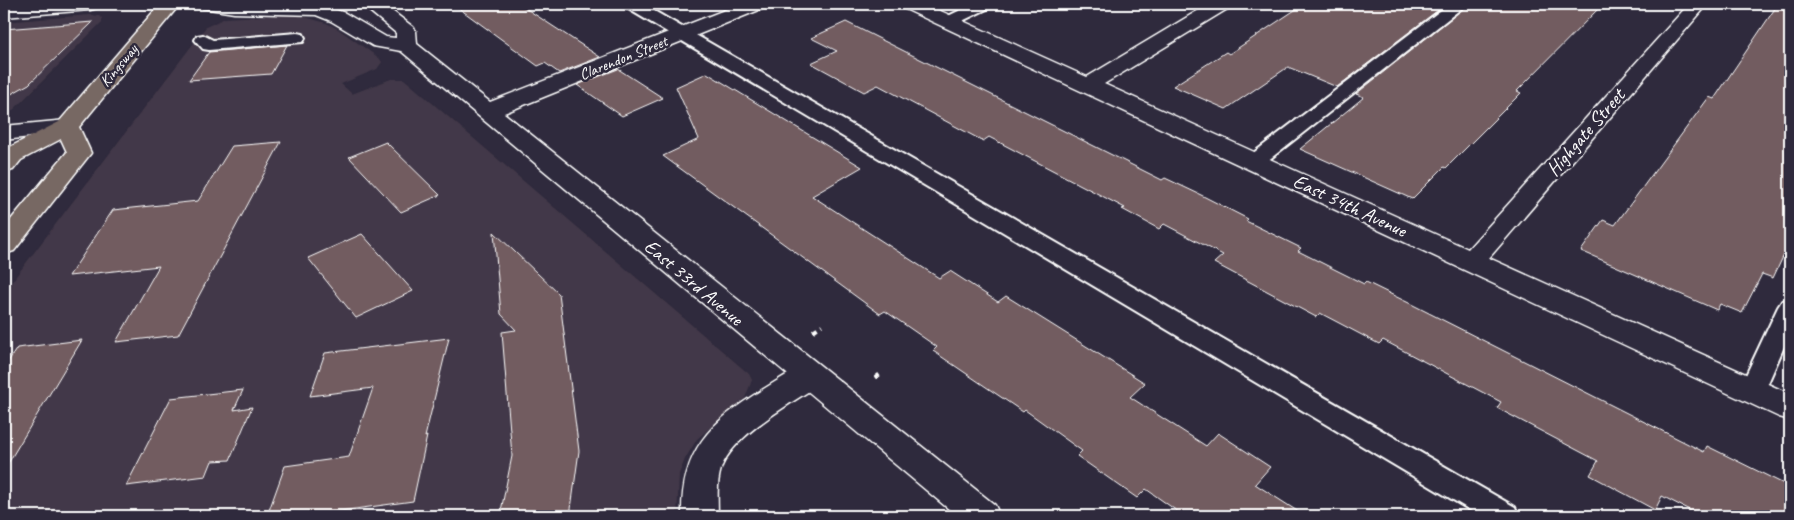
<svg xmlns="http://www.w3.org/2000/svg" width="1794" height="520" font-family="Caveat,sans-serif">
  <rect width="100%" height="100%" fill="#2f2a3d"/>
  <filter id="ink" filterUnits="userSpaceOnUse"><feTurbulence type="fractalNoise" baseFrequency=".02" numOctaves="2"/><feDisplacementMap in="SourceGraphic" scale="10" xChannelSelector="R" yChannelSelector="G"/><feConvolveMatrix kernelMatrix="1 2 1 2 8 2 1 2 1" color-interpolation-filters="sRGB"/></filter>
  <g filter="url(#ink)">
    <path fill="#433948" d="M90,15L99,16L102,18V22L4,119V22Z
      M278,15H298L326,23L338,29L379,58L382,62L377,69L341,84L352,94L391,79H404L749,374L752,380L745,398L697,439L685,459L679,474L677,516H4V292L206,27L225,18Z"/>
    <path fill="#725b60" stroke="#fff" d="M453,4H519L600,57L559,73L545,63L538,66Z
      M1304,4H1446L1337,87L1288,67L1226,109L1173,86L1226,52L1229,54Z
      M1469,4H1603L1517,91L1521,93L1446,168L1444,167L1412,199L1300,149L1364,97L1356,94Z
      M1778,4H1790V242L1773,278L1762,274L1742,313L1720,304L1717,310L1581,251L1603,220L1615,225L1709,97L1714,99Z
      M93,22L29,84L4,98V29Z
      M846,22L1162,180L1165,178L1201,195L1248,219L1246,221L1301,248L1298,251L1364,284L1366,282L1413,305L1704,452L1707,446L1790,487V516H1701L1662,496L1655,510L1590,475L1598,461L1497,408L1501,402L1383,340L1379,344L1320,313L1316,317L1214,263L1223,255L1164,224L1159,229L1122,209L1125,208L989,137L983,141L878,85L864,92L811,63L837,51L811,38Z
      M287,45L271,74L189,80L209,52Z
      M618,69L663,98L622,116L577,85Z
      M707,73L862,167L812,196L939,278L950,271L998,302L1006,296L1145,383L1130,397L1206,446L1218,433L1270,467L1255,484L1305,516H1184L1146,489L1137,498L1077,456L1082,451L1025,410L1023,412L933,351L937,347L885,311L880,314L663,156L699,139L676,87Z
      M281,142L178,335L116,342L159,266L69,276L113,210L198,201L232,146Z
      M386,142L440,195L401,212L349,157Z
      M494,232L559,294L579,451L570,516H500L512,456L502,332L516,330L501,314Z
      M362,234L413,291L356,318L308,258Z
      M449,338L425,437L427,436L413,501L304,516H267L285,466L349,457L373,388L310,396L325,353Z
      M82,340L4,470V368L17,348Z
      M243,390L234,410L252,407L230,460L212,461L206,476L126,486L171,398Z"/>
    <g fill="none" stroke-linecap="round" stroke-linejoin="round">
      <defs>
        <path id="lane" d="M623,4H642L1515,507L1519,516H1480L625,7Z
          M973,4H993L991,7L954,25H942L940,22L942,19Z
          M1449,4H1467L1262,165L1255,167L1248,165L1245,161L1248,157Z
          M297,33L303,34L305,38L303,42L209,50L203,49L195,40L197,36L203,35L213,40Z
          M1790,299V333L1765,390L1761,397L1752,400L1743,397L1739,390L1778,307L1782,301Z"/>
        <path id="street" d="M900,4H925L1087,77L1209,4H1231L1229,8L1104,84L1468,249L1689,4H1708L1489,258L1790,394V420L1779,417L903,8Z
          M67,120L75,122L79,127L75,132L4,140V126Z
          M809,364L820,368L825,376L820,384C792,403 735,434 722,466C716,482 718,500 718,516H682C681,451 709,423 762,390C777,381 792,370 809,364Z"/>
        <path id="secondary" d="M21,4H100L97,8L90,10L4,17V5Z
          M200,4H321L345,13L386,37L396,38V33L361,4H383L413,27L416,31L417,44L490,102L740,4H766L764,8L504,113L995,505L1000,516H957L401,51L373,46L331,21L316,15L234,13L203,8Z"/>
        <path id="primary" d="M160,4H180L79,127L91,153L14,251L4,254V228L67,152L61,139L21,160L13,170L4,172V150L59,122Z"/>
      </defs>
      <use href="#lane" stroke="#fff" stroke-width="4"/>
      <use href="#street" stroke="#fff" stroke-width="3"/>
      <use href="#secondary" stroke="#fff" stroke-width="3"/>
      <use href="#primary" stroke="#fff" stroke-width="3"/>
      <path stroke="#fff" stroke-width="4" stroke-dasharray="5.5 4.5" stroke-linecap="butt" d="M813,331L822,325
        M875,378L883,372"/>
      <use href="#lane" fill="#2f2a3d" fill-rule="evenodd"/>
      <use href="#street" fill="#2f2a3d" fill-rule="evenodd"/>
      <use href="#secondary" fill="#2f2a3d" fill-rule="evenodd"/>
      <use href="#primary" fill="#776864" fill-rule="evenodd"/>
    </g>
  </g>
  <g text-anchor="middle" stroke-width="5" stroke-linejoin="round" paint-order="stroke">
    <g font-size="16" fill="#fff" stroke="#2f2a3d">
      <text transform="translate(623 57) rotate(-22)" y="6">Clarendon Street</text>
      <text transform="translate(118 65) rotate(-50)" y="6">Kingsway</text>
    </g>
    <g font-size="20" fill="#fff" stroke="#2f2a3d">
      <text transform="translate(1585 132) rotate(-49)" y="7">Highgate Street</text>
      <text transform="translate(1350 205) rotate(25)" y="7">East 34th Avenue</text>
      <text transform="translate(694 282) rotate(40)" y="7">East 33rd Avenue</text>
    </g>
  </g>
  <rect width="1794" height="520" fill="none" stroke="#2f2a3d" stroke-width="20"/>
  <rect x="10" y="10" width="1774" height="500" fill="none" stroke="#fff" stroke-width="2" filter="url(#ink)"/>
</svg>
